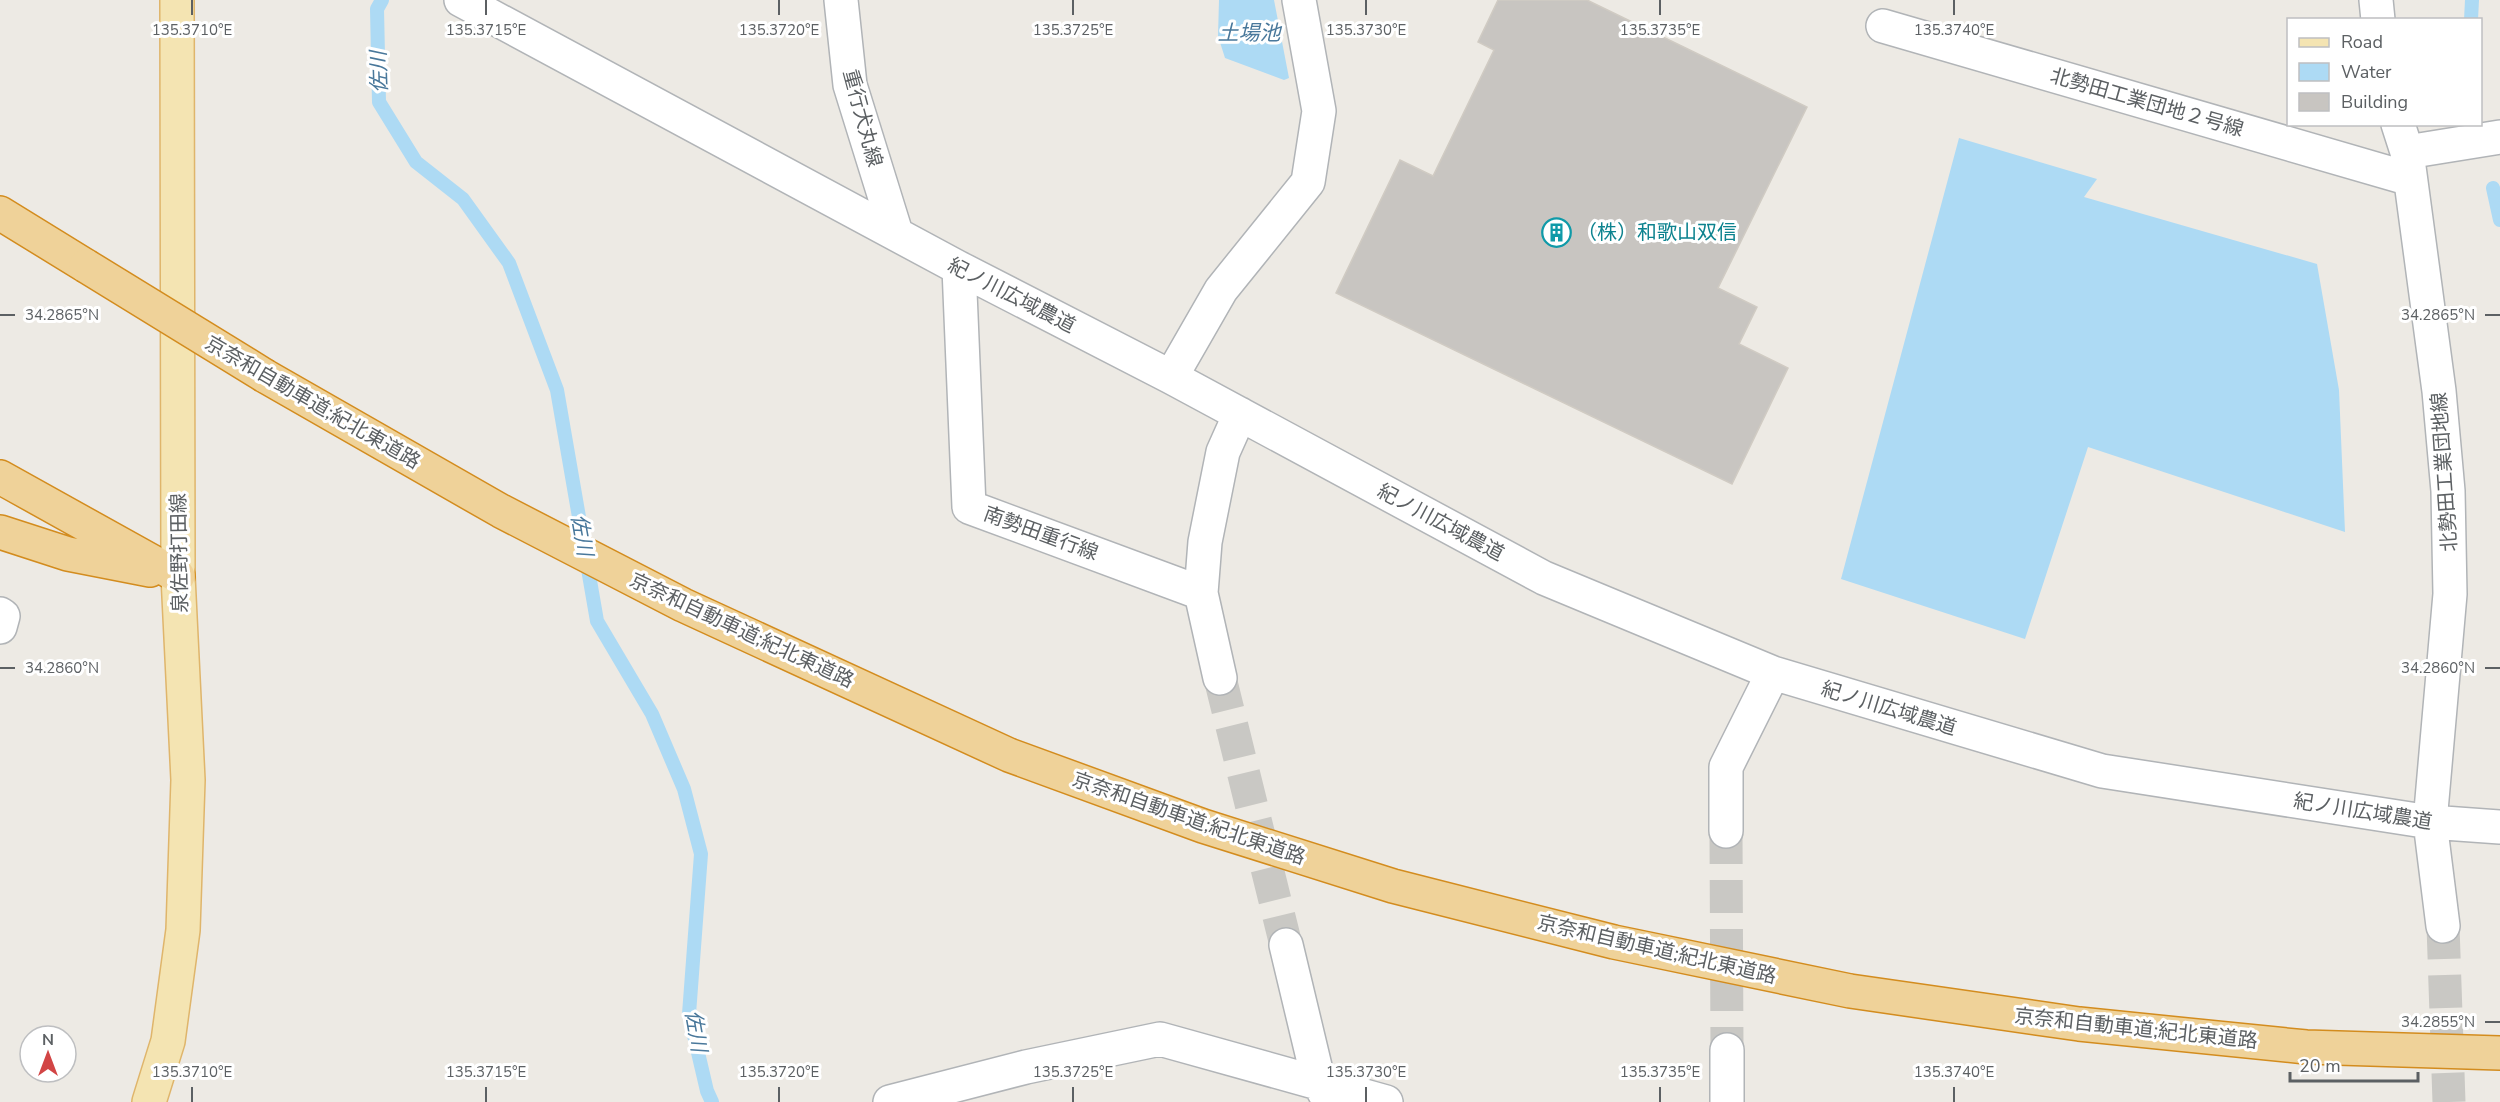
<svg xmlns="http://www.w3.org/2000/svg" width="2500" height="1102" font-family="'Nunito Sans','Noto Sans JP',sans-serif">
  <rect width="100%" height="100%" fill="#edeae4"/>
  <path fill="#addaf4" d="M1219,0H1274L1289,78L1284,80L1225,58L1218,36Z
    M1959,138L2097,179L2084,197L2317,264L2339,390L2345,532L2088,447L2025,639L1841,579Z"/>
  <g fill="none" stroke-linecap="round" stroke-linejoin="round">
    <path stroke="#addaf4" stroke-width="14" d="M382,0L377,9L379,102L416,162L463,199L509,263L557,390L597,621L652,714L684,789L701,854L689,1014L707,1091L712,1102
      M2471,20L2472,0
      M2493,188L2500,220"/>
  </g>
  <path fill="#c8c5c1" stroke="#d0cbc3" stroke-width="1.5" d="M1498,0H1587L1807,107L1718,288L1757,307L1739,344L1788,368L1732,484L1336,293L1400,160L1433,176L1494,50L1478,42Z"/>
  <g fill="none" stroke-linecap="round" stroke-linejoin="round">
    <path stroke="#c9c8c4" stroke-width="33" stroke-dasharray="33 16" stroke-linecap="butt" d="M1220,678L1286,945
      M1726,831L1727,1050
      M2443,926L2449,1102"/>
    <defs>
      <path id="minor" d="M461,0L959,268L1171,377L1544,578L1773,673L2102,771L2430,822L2500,827
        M841,0L850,85L896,233
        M2376,0L2378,20
        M1883,26L2410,179
        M2398,124L2407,152L2439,391L2448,491L2450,594L2430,822L2443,926
        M2407,152L2500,137
        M959,268L969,507L1201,593L1220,678
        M1171,377L1221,290L1308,182L1319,111L1299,0
        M1201,593L1205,542L1223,452L1240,414
        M0,614L3,616L0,627
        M1726,831V767L1773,673
        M1286,945L1319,1083L1328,1099
        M1727,1050V1102
        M890,1102L1026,1067L1160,1039L1386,1102"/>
      <path id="major" d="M149,1102L168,1041L183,930L188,780L178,576L177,0"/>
      <path id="highway" d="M0,213L86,266
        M265,376L501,511L683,605L1009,755L1203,826L1393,886L1614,942L1850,991L2079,1024L2306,1047L2500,1053
        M0,477L178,576
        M0,532L68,554L150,570"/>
    </defs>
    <use href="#minor" stroke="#b1b4b7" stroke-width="36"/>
    <use href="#major" stroke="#dfb56b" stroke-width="36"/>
    <use href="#highway" stroke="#d38c1e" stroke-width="36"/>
    <use href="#minor" stroke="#fff" stroke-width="33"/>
    <use href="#major" stroke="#f4e4b2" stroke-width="33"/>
    <use href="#highway" stroke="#efd299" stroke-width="33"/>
    <defs>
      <path id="highway-bridge" d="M86,266L265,376"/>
    </defs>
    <use href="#highway-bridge" stroke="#d38c1e" stroke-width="36" stroke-linecap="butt"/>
    <use href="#highway-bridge" stroke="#efd299" stroke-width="33"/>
  </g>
  <path fill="none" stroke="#5c6063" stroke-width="2" d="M192,0V15M486,0V15M779,0V15M1073,0V15M1366,0V15M1660,0V15M1954,0V15M0,315H15M2485,315H2500M0,668H15M2485,668H2500M2485,1022H2500M192,1087V1102M486,1087V1102M779,1087V1102M1073,1087V1102M1366,1087V1102M1660,1087V1102M1954,1087V1102"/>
  <defs>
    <symbol id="building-ring" viewBox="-11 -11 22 22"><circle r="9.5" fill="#fff" stroke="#0f9aa8" stroke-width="1.5"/><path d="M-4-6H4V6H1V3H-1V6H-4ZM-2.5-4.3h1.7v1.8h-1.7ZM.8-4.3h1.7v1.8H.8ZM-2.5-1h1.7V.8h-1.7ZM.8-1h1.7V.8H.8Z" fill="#0f9aa8"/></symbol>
  </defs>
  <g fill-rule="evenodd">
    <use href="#building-ring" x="1540" y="216" width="33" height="33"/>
  </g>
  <g text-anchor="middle" stroke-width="6" stroke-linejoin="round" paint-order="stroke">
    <g font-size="20" fill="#5c6063" stroke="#fff">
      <text transform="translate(2147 102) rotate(16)" y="7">北勢田工業団地２号線</text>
      <text transform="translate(863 118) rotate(75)" y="7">重行犬丸線</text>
      <text transform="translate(1012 295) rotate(27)" y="7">紀ノ川広域農道</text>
      <text transform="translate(313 402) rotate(30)" y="7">京奈和自動車道;紀北東道路</text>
      <text transform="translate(2444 472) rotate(-94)" y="7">北勢田工業団地線</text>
      <text transform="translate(1441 522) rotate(28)" y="7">紀ノ川広域農道</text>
      <text transform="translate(1041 533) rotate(20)" y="7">南勢田重行線</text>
      <text transform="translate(179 553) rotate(-91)" y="7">泉佐野打田線</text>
      <text transform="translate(742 630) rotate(25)" y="7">京奈和自動車道;紀北東道路</text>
      <text transform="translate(1889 708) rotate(17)" y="7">紀ノ川広域農道</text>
      <text transform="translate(2363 811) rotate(9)" y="7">紀ノ川広域農道</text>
      <text transform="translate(1189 818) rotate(19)" y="7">京奈和自動車道;紀北東道路</text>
      <text transform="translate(1657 949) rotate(13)" y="7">京奈和自動車道;紀北東道路</text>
      <text transform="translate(2136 1028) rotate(6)" y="7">京奈和自動車道;紀北東道路</text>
    </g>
    <g font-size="20" fill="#0d838f" stroke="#fff" text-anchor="start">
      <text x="1577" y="239">（株）和歌山双信</text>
    </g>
    <g font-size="21" font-style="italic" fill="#49789b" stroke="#fff">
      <text x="1249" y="40">土場池</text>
      <text transform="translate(379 72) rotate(-92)" y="7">佐川</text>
      <text transform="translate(582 535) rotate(80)" y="7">佐川</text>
      <text transform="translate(696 1031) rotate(80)" y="7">佐川</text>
    </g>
  </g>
  <g font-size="15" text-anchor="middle" fill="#5c6063" stroke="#fff" stroke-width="6" stroke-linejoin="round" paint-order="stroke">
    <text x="192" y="35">135.3710°E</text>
    <text x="486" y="35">135.3715°E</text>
    <text x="779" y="35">135.3720°E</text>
    <text x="1073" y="35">135.3725°E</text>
    <text x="1366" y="35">135.3730°E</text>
    <text x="1660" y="35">135.3735°E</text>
    <text x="1954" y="35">135.3740°E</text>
    <text x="62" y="320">34.2865°N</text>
    <text x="2438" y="320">34.2865°N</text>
    <text x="62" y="673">34.2860°N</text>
    <text x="2438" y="673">34.2860°N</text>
    <text x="2438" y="1027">34.2855°N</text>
    <text x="192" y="1077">135.3710°E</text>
    <text x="486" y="1077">135.3715°E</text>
    <text x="779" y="1077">135.3720°E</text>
    <text x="1073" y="1077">135.3725°E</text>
    <text x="1366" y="1077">135.3730°E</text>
    <text x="1660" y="1077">135.3735°E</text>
    <text x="1954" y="1077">135.3740°E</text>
  </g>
  <rect x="2287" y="18" width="195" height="108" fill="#ffffff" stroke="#bebfc1" stroke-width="1.5"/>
  <rect x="2299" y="38" width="30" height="9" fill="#f4e4b2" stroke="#bebfc1" stroke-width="1.5"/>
  <text x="2341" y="48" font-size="18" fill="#5c6063">Road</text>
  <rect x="2299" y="63" width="30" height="18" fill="#addaf4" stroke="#bebfc1" stroke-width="1.5"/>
  <text x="2341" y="78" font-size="18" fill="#5c6063">Water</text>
  <rect x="2299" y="93" width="30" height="18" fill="#c8c5c1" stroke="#bebfc1" stroke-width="1.5"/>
  <text x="2341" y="108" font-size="18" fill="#5c6063">Building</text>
  <g transform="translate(48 1054)"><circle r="28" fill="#ffffff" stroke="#bebfc1" stroke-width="1.5"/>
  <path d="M0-4.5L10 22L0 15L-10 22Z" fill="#d24545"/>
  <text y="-9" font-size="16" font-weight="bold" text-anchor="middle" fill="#5c6063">N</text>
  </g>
  <path d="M2290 1072v9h128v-9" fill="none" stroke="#5c6063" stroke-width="3"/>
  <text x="2299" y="1072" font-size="18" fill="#5c6063" stroke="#ffffff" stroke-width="4.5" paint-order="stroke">20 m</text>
</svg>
